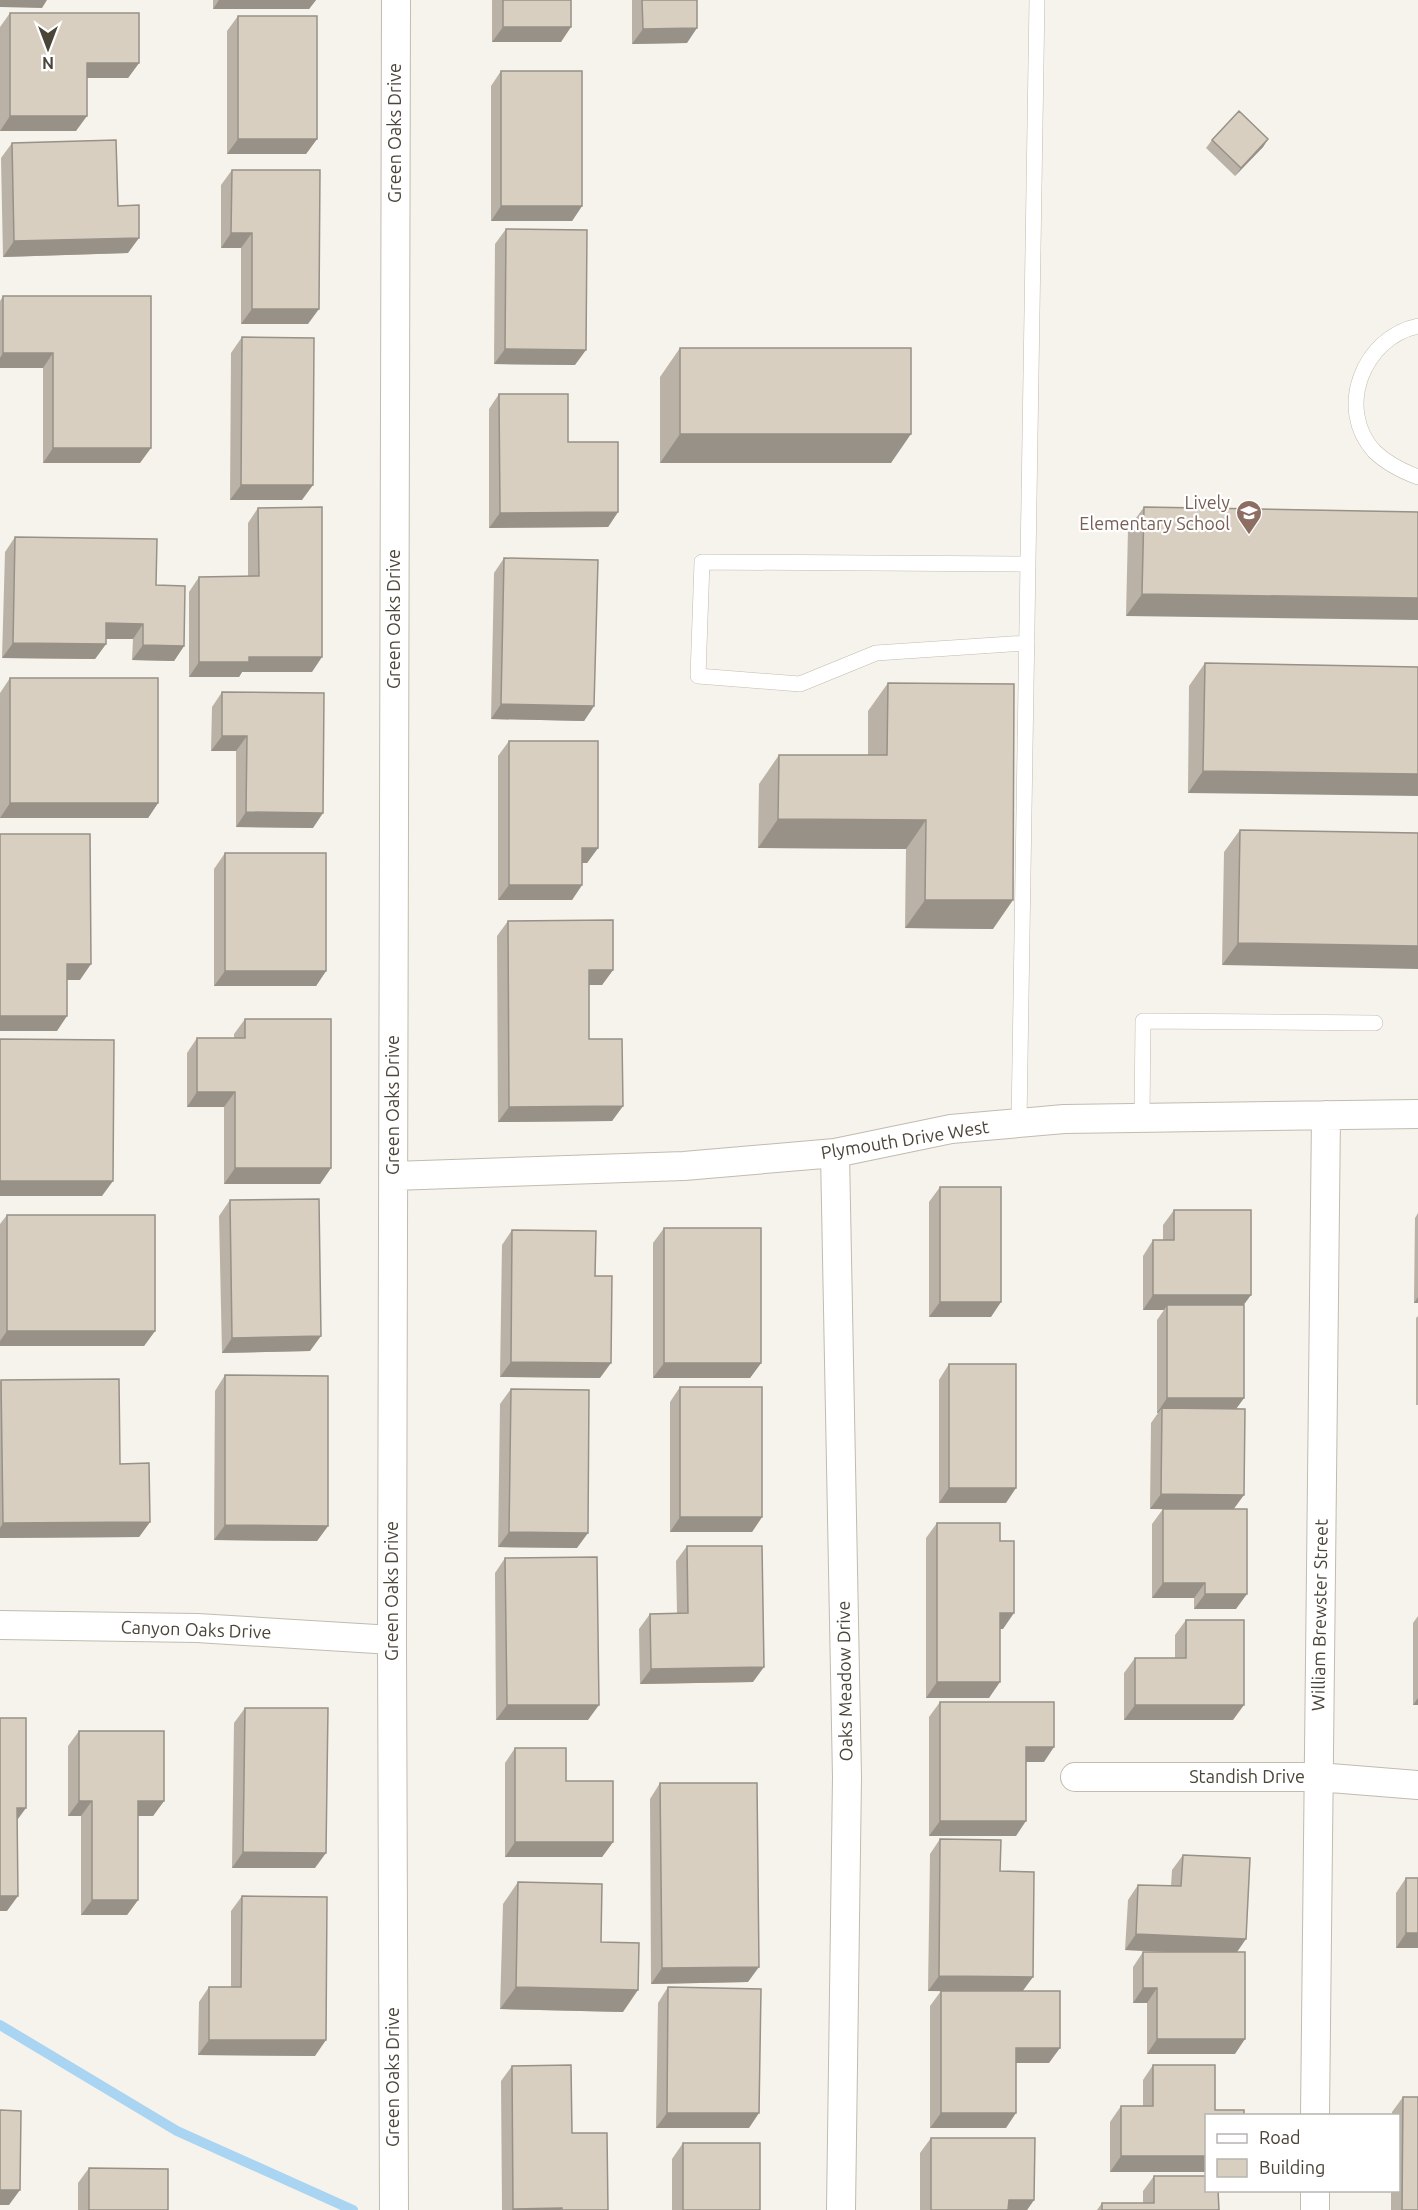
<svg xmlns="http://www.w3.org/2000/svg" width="1418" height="2210" font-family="Ubuntu,sans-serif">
  <rect width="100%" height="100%" fill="#f6f3ec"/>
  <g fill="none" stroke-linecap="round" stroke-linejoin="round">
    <path stroke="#a9d4f2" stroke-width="10" d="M0,2025L177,2131L353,2210"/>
    <defs>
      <path id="service" d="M1418,326C1364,337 1335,408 1374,451C1387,464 1402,471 1418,477
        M1027,643L876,653L800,684L698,676L702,562L1028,564
        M1142,1118L1143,1021L1375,1023
        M1019,1123L1037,0"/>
      <path id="minor" d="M835,1153L847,1777L841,2210
        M393,1176L684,1166L835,1153L951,1129L1064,1119L1418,1114
        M0,1625L197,1628L392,1640
        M1075,1777H1318L1418,1785
        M1315,2116L1326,1115
        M394,2210L392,1640L396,0
        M1315,2210V2190"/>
    </defs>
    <use href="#service" stroke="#c2bbae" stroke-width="16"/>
    <use href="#minor" stroke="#c2bbae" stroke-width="30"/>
    <use href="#service" stroke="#fff" stroke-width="15"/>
    <use href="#minor" stroke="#fff" stroke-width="28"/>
  </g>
  <path fill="#bab2a6" d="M213,0H316L309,9H213Z
    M492,0H571L561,42H492Z
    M632,0H697L687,43L632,44Z
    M10,13L139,63L128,78H87L76,131H0V27Z
    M238,16L317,139L306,154H227V31Z
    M501,71L582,206L572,221H491V86Z
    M1268,139L1263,147L1235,176L1206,148L1212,140Z
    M12,143L118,206L128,253L3,257L1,158Z
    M232,170L308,324H241V248H221V185Z
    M506,229L575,365L494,364L495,244Z
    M3,296H151L140,463H43V368H0V301Z
    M242,337L302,500H230L231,353Z
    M680,348L891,463H660V377Z
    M499,394L568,442L618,512L608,527L489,528V409Z
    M1144,507L1418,512L1126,616L1128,529Z
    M258,508L312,672H242L239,677H189V592L199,577L248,576V523Z
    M15,537L184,646L174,661L132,660L133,639H106V644L95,659L2,658L5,552Z
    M504,558L594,706L584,721L491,719L494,573Z
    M1205,663L1418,667L1188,793L1189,686Z
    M10,678L158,803L148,818H0V693Z
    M888,683L993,929L905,928L906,849L758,848L759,784L779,755H868V711Z
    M222,692L313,828L236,827V751H211L212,707Z
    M509,741L598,848L587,863H582V885L572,900H498V756Z
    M1240,830L1418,833L1222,965L1224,852Z
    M225,853L326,971L316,986H214V869Z
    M508,921L613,970L602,985H589V1039L623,1106L612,1121L498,1122L497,936Z
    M245,1019L331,1168L320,1184H224V1107H187V1053L197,1038H234V1034Z
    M940,1187L991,1317H929V1202Z
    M230,1200L310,1351L222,1353L219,1216Z
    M1174,1210L1244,1305V1398L1236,1409L1234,1509L1236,1609H1194V1598H1152V1524L1163,1509H1150L1151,1423L1158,1413H1157V1320L1164,1310H1143V1256L1153,1240H1163V1225Z
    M1418,1213V1303H1414L1415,1218Z
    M7,1215L155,1331L144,1346H0V1224Z
    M664,1228L761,1363L750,1378H653V1243Z
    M512,1230L600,1378L500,1377L502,1245Z
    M1418,1316V1405H1416V1318Z
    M949,1364L1006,1503H939V1380Z
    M225,1375L328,1526L317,1541L214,1540L215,1391Z
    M1,1380L120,1464L150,1522L139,1537L0,1538V1382Z
    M680,1387L762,1517L752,1532H670V1402Z
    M511,1389L577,1548L498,1547L500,1404Z
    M937,1523L1000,1541L1003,1629H1000L989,1698H926V1538Z
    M687,1546L753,1682L640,1684L639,1629L650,1614H677L676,1561Z
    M505,1558L588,1720H496L495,1573Z
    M1418,1616V1705H1413V1623Z
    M1186,1620L1233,1720H1124V1673L1135,1658H1175V1635Z
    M940,1702L1044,1762H1026L1016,1836H929V1717Z
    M245,1708L315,1868H232L234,1723Z
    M79,1731L164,1801L153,1816H138V1900L127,1915H81V1816H68V1746Z
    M515,1748L566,1781L613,1842L602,1857H505V1763Z
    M660,1783L748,1982L651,1984L650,1799Z
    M940,1839L1000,1871L1023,1991L1049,2063H1016L1006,2128H930V2006L941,1991H928L930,1854Z
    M1183,1855L1237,1952L1235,2054H1147V2003H1133V1967L1143,1952H1171L1125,1950L1128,1900L1138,1885L1171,1886L1172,1870Z
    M1406,1878L1418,1948H1396V1893Z
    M518,1882L601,1942L623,2012L500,2009L503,1904Z
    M242,1896L315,2056L198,2055L199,2002L209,1987H231V1911Z
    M668,1987L749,2128H656L658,2003Z
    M1153,2065L1206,2172H1110V2122L1121,2106H1143V2080Z
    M512,2066L608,2210H502L501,2081Z
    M1403,2097L1418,2210H1391V2190H1398V2115H1392V2112Z
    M931,2138L1034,2200L1027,2210H920V2153Z
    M683,2143L760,2210H672V2159Z
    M89,2168L168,2210H78V2183Z
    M1154,2176L1219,2210H1097L1102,2203H1143V2191Z"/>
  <path fill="#979187" d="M0,0H47L42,8L0,7Z
    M219,0H316L309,9H213Z
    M503,27H571L561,42H492Z
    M697,28L687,43L632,44L643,29Z
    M87,63H139L128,78H76Z
    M10,116H87L76,131H0Z
    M238,139H317L306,154H227Z
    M1268,139L1263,147L1235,176L1241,168Z
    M501,206H582L572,221H491Z
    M231,233H252L241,248H221Z
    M139,238L128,253L3,257L14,241Z
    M252,309H319L308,324H241Z
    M505,349L586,350L575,365L494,364Z
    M3,353H53L43,368H0V358Z
    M680,434H911L891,463H660Z
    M53,448H151L140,463H43Z
    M241,485H313L302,500H230Z
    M618,512L608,527L489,528L500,513Z
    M1142,594L1418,598V620L1126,616Z
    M106,623L143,624L133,639H96Z
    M13,643L106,644L95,659L2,658Z
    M143,645L184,646L174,661L132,660Z
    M249,657H322L312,672H242L239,677H189L199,662Z
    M501,704L594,706L584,721L491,719Z
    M222,736H247L236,751H211Z
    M1203,771L1418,774V796L1188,793Z
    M10,803H158L148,818H0Z
    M246,812L323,813L313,828L236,827Z
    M778,819L926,820L906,849L758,848Z
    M582,848H598L587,863H572Z
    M509,885H582L572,900H498Z
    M925,900H1013L993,929L905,928Z
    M1238,943L1418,946V969L1222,965Z
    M67,964H91L80,980H56Z
    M589,970H613L602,985H579Z
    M225,971H326L316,986H214Z
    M0,1016H67L57,1031H0Z
    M197,1092H235L224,1107H187Z
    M623,1106L612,1121L498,1122L509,1107Z
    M235,1168H331L320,1184H224Z
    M0,1181H113L102,1196H0Z
    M1153,1295H1251L1240,1310L1167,1305L1164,1310H1143Z
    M1418,1297V1303H1414Z
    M940,1302H1001L991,1317H929Z
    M7,1331H155L144,1346H0V1341Z
    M321,1336L310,1351L222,1353L232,1338Z
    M511,1362L611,1363L600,1378L500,1377Z
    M664,1363H761L750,1378H653Z
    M1167,1398H1244L1233,1413L1162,1408L1158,1413H1157Z
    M949,1488H1016L1006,1503H939Z
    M1161,1494L1244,1495L1233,1510L1150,1509Z
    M680,1517H762L752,1532H670Z
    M150,1522L139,1537L0,1538V1528L3,1523Z
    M225,1525L328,1526L317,1541L214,1540Z
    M509,1532L588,1533L577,1548L498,1547Z
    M1163,1583H1205L1194,1598H1152Z
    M1205,1594H1247L1236,1609H1194Z
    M1000,1613H1014L1003,1629H989Z
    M764,1667L753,1682L640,1684L651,1669Z
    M937,1682H1000L989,1698H926Z
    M1418,1698V1705H1413Z
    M507,1705H599L588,1720H496Z
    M1135,1705H1244L1233,1720H1124Z
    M1026,1747H1054L1044,1762H1016Z
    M79,1801H92L81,1816H68Z
    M138,1801H164L153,1816H127Z
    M17,1808H26L15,1823Z
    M940,1821H1026L1016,1836H929Z
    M515,1842H613L602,1857H505Z
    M243,1852L326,1853L315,1868H232Z
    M0,1896H18L7,1911H0Z
    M92,1900H138L127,1915H81Z
    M1406,1933H1418V1948H1396Z
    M1136,1934L1246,1939L1235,1955L1125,1950Z
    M759,1967L748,1982L651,1984L662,1968Z
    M939,1976L1033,1977L1022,1992L928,1991Z
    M516,1987L638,1990L623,2012L500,2009Z
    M1143,1988H1157L1147,2003H1133Z
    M1157,2039H1245L1235,2054H1147Z
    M209,2040H326L315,2056L198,2055Z
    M1016,2048H1060L1049,2063H1006Z
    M667,2113H759L749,2128H656Z
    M941,2113H1016L1006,2128H930Z
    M1121,2156H1206V2172H1110Z
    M0,2190H20L9,2205H0Z
    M1009,2200H1034L1027,2210H1002Z
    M562,2208L561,2210H512L513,2209Z"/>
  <path fill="#d8cfc1" stroke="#979187" stroke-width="1.5" d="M503,0H571V27H503Z
    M642,0H697V28L643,29Z
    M10,13H139V63H87V116H10Z
    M238,16H317V139H238Z
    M501,71H582V206H501Z
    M1239,111L1268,139L1241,168L1212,140Z
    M116,140L118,206L139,205V238L14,241L12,143Z
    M232,170H320L319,309H252V233H231Z
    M506,229L587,230L586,350L505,349Z
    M3,296H151V448H53V353H3Z
    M242,337L314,338L313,485H241Z
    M680,348H911V434H680Z
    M499,394H568V442H618V512L500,513Z
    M322,507V657H249V662H199V577L259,576L258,508Z
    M1144,507L1418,512V598L1142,594Z
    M15,537L157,539L156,585L185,586L184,646L143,645V624L106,623V644L13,643Z
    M504,558L598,560L594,706L501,704Z
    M1205,663L1418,667V774L1203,771Z
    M10,678H158V803H10Z
    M888,683L1014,684L1013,900H925L926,820L778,819L779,755H887Z
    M222,692L324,693L323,813L246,812L247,736H222Z
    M509,741H598V848H582V885H509Z
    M1240,830L1418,833V946L1238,943Z
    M0,834H90L91,964H67V1016H0Z
    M225,853H326V971H225Z
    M613,920V970H589V1039H622L623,1106L509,1107L508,921Z
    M245,1019H331V1168H235V1092H197V1038H245Z
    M0,1039L114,1040L113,1181H0Z
    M940,1187H1001V1302H940Z
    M319,1199L321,1336L232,1338L230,1200Z
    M1174,1210H1251V1295H1153V1240H1174Z
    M7,1215H155V1331H7Z
    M664,1228H761V1363H664Z
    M512,1230L596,1231L595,1276H612L611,1363L511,1362Z
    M1167,1305H1244V1398H1167Z
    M949,1364H1016V1488H949Z
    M225,1375L328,1376V1526L225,1525Z
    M119,1379L120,1464L149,1463L150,1522L3,1523L1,1380Z
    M680,1387H762V1517H680Z
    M511,1389L589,1390L588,1533L509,1532Z
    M1162,1408L1245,1409L1244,1495L1161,1494Z
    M1163,1509H1247V1594H1205V1583H1163Z
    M937,1523H1000V1541H1014V1613H1000V1682H937Z
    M687,1546H762L764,1667L651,1669L650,1614L688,1613Z
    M597,1557L599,1705H507L505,1558Z
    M1186,1620H1244V1705H1135V1658H1186Z
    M940,1702H1054V1747H1026V1821H940Z
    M245,1708H328L326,1853L243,1852Z
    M0,1718H26V1808H17L18,1896H0Z
    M79,1731H164V1801H138V1900H92V1801H79Z
    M515,1748H566V1781H613V1842H515Z
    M660,1783H757L759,1967L662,1968Z
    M940,1839L1001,1840L1000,1871L1034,1872L1033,1977L939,1976Z
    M1183,1855L1250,1858L1246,1939L1136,1934L1138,1885L1181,1886Z
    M1406,1878H1418V1933H1406Z
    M518,1882L602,1884L601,1942L639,1943L638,1990L516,1987Z
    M242,1896L327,1897L326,2040H209V1987H241Z
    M1143,1952H1245V2039H1157V1988H1143Z
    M668,1987L761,1989L759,2113H667Z
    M941,1991H1060V2048H1016V2113H941Z
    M571,2065L572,2133H607L608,2210H562V2208L513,2209L512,2066Z
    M1153,2065H1215V2110H1244V2115H1206V2156H1121V2106H1153Z
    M1403,2097H1418V2210H1402Z
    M0,2110L21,2111L20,2190H0Z
    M931,2138H1035L1034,2200H1009L1008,2210H931Z
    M683,2143H760V2210H683Z
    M89,2168L168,2169V2210H89Z
    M1154,2176H1206V2190H1218L1219,2210H1102V2203H1154Z"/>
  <defs>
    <symbol id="school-pin" viewBox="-11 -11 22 30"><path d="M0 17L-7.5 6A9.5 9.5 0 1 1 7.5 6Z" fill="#8d6e63" stroke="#fff"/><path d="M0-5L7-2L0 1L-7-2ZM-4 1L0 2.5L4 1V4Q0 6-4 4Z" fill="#fff"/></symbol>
  </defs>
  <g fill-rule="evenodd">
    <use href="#school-pin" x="1234" y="498" width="30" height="40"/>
  </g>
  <g text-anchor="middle" stroke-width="4.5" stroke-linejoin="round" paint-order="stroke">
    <g font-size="18" fill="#4b4439" stroke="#fff">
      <text transform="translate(395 133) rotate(-90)" y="6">Green Oaks Drive</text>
      <text transform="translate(394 619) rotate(-90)" y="6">Green Oaks Drive</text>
      <text transform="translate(393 1105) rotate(-90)" y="6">Green Oaks Drive</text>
      <text transform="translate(905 1140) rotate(-9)" y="6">Plymouth Drive West</text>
      <text transform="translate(392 1591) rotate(-90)" y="6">Green Oaks Drive</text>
      <text transform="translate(1320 1615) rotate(-89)" y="6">William Brewster Street</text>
      <text transform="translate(196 1630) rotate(2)" y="6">Canyon Oaks Drive</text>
      <text transform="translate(845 1681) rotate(-91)" y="6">Oaks Meadow Drive</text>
      <text x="1247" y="1783">Standish Drive</text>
      <text transform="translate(393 2077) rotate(-90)" y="6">Green Oaks Drive</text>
    </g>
    <g font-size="18" fill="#785e54" stroke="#fff" text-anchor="end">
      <text x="1230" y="509">Lively<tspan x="1230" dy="21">Elementary School</tspan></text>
    </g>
  </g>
  <rect x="1205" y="2114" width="195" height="78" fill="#ffffff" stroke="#b7b4b0" stroke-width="1.5"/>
  <rect x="1217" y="2134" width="30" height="9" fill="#ffffff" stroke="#b7b4b0" stroke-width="1.5"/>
  <text x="1259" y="2144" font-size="18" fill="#4b4439">Road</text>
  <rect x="1217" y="2159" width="30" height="18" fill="#d8cfc1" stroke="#b7b4b0" stroke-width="1.5"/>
  <text x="1259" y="2174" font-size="18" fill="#4b4439">Building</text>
  <g transform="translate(48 48) rotate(180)" stroke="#ffffff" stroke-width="4.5" paint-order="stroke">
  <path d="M0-4.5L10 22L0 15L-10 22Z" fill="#4b4439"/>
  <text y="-9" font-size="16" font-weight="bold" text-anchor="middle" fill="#4b4439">N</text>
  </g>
</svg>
